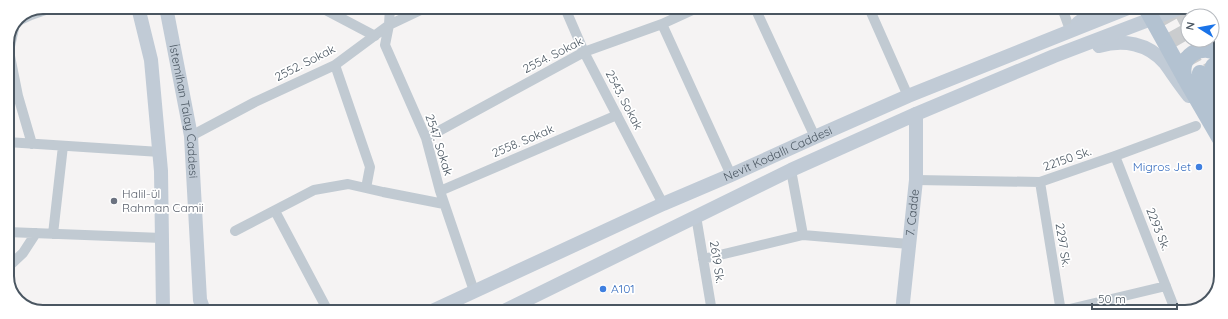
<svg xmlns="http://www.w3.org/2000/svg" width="1228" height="319" font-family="Quicksand,sans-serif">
  <rect width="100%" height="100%" fill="#f5f3f3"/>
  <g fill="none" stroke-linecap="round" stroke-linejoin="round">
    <path stroke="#caccce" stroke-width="16" stroke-dasharray="16 8" stroke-linecap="butt" d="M1163,8L1200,73
      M1180,8L1188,23
      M1198,40L1213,66"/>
    <path stroke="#c1cad2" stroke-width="10" d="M320,7L375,36
      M390,7L389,25L385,45L426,138L440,191L474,291
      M565,8L584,52L663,204
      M755,8L815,137
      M869,8L908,96
      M1062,8L1069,27
      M16,22L31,15L54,7
      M15,24L9,51L18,96L32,144
      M662,24L731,175
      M335,65L370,167L366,188
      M191,136L255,102L335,65L389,25L427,7
      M426,138L584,52L662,24L697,8
      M7,142L160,152
      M1115,156L1176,312
      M791,170L803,235
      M916,180L1040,182L1115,156L1196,126
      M1040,182L1061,312
      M440,191L617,115
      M275,211L328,311
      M696,216L712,312
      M235,231L314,190L348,184L383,192L444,204
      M7,232L162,238
      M53,234L63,146
      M703,259L803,235L909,244
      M7,268L23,253L36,233
      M1057,312L1166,286"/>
    <g stroke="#c1cbd6" stroke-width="14">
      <path d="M138,7L151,60L161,171L163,311"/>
      <path id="s1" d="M166,7L191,136L200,300L204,311"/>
      <path d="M1078,23L1086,17L1096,8"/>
      <path d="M1099,46C1123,39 1148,43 1165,63C1173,74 1180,85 1189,96"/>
      <path id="s2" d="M432,311L663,204L731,175L815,137L908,96L1128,8"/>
      <path d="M504,311L791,170L916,114L1054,56L1180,8"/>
      <path id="s3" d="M902,312L916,180V114"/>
    </g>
    <path stroke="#b3c2d1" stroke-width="16" d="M1146,8L1187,82L1220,139
      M1193,8L1198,16
      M1213,66L1221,79
      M1200,73L1221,109
      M1185,79C1177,57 1202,41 1220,55"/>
  </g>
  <g fill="#3f7fe0" stroke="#fff" stroke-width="1.5">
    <circle cx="1199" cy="167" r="4"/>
    <circle cx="603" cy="289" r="4"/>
  </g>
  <circle fill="#6b7280" stroke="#fff" stroke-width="1.5" cx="114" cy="201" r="4"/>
  <g text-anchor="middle" stroke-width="3.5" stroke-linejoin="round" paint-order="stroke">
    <g font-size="12" fill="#4a5661" stroke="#fff">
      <text transform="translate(553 55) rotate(-27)" y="4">2554. Sokak</text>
      <text transform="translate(305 63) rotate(-27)" y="4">2552. Sokak</text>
      <text transform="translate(624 100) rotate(62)" y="4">2543. Sokak</text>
      <text dy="4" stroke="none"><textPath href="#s1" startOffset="106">İstemihan Talay Caddesi</textPath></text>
      <text transform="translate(523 141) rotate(-23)" y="4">2558. Sokak</text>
      <text transform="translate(439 145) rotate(72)" y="4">2547. Sokak</text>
      <text dy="4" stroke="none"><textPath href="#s2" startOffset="380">Nevit Kodallı Caddesi</textPath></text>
      <text transform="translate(1067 159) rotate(-19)" y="4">22150 Sk.</text>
      <text dy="4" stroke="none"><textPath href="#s3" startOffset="100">7. Cadde</textPath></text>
      <text transform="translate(1158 229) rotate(68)" y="4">2293 Sk.</text>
      <text transform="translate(1063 245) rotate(81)" y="4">2297 Sk.</text>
      <text transform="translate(717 262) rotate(81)" y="4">2619 Sk.</text>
    </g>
    <g font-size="12" fill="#366cbe" stroke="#fff" text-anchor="end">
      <text x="1191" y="171">Migros Jet</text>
      <text x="611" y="293" text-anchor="start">A101</text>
    </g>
    <g font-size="12" fill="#5b616d" stroke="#fff" text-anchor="start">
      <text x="122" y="198">Halil-ül<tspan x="122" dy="14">Rahman Camii</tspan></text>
    </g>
  </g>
  <path d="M0 0H1228V319H0ZM43 14H1185A29 29 0 0 1 1214 43V276A29 29 0 0 1 1185 305H43A29 29 0 0 1 14 276V43A29 29 0 0 1 43 14Z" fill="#fff" fill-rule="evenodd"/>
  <path fill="none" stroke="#4a5661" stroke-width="2" d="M43 14H1185A29 29 0 0 1 1214 43V276A29 29 0 0 1 1185 305H43A29 29 0 0 1 14 276V43A29 29 0 0 1 43 14Z"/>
  <g transform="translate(1200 28) rotate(281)"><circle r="19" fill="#ffffff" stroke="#b7bbc0"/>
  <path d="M0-3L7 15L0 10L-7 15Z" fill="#1a73e8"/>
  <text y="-6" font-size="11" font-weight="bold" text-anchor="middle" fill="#4a5661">N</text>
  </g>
  <path d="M1092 303v6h85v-6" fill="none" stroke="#4a5661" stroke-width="2"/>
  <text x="1098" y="303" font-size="12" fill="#4a5661" stroke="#ffffff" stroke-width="3" paint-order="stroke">50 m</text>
</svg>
